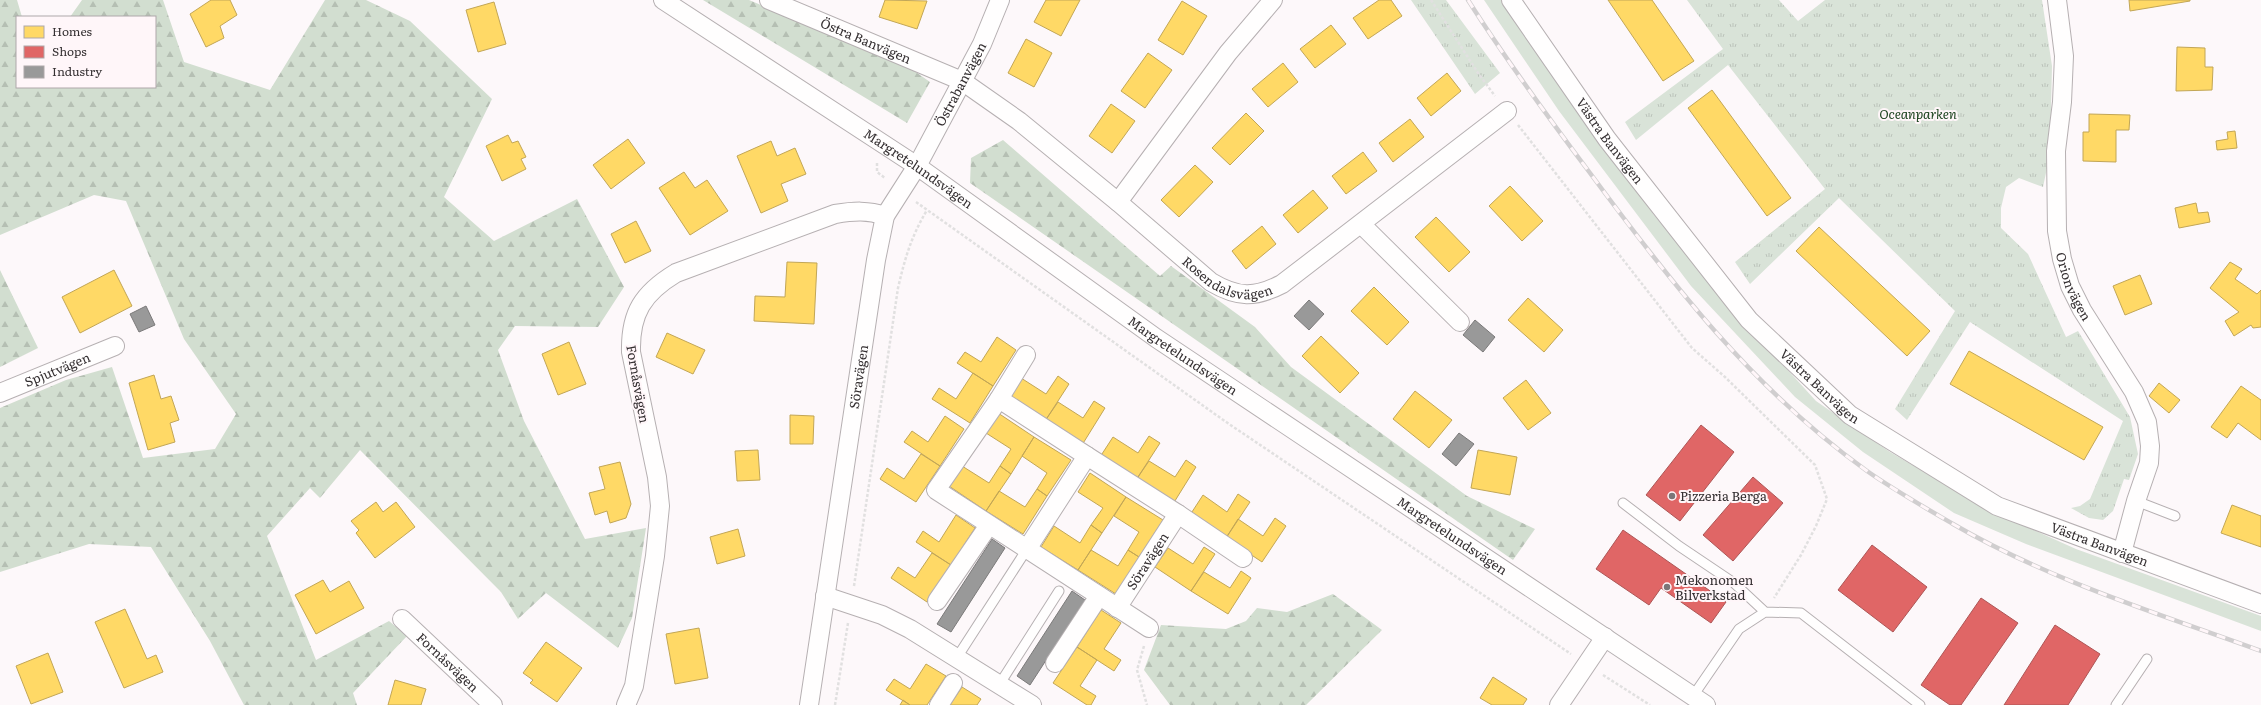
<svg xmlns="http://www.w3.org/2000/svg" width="2261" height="705" font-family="Literata,serif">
  <defs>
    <pattern id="forest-firs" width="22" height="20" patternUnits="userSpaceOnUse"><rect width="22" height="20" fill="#d2ded0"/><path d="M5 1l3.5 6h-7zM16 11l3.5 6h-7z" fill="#b5bfb3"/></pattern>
    <pattern id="park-tufts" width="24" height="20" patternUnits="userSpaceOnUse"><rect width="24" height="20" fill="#d9e3d8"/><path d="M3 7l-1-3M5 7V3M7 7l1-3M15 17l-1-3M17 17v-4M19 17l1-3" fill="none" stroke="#bbc3ba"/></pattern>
  </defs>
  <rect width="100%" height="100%" fill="#fdf8fa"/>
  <path fill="#d9e3d8" d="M1484,0H1501L1654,215L1727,303L1816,401L1890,452L1989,510L2076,549L2261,616V631L2026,544L1954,513L1863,452L1795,397L1691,286L1559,111Z"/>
  <path fill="url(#forest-firs)" d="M0,0H17L22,17H17V87H155V17H70L82,0H163L184,62L270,90L325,0H366L410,21L492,99L444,197L494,241L577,199L624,287L598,327L515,326L498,350L524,421L585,539L646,528L632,618L618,648L546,593L518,619L501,592L360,450L320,498L310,488L267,536L316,660L389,621L407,636L353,693L357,705H244L210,641L151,547L89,544L0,572V408L66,380L112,367L143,458L215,449L236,414L184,339L126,201L94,195L0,235Z
    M703,0H749L903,63L930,82L907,123Z
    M1003,140L1160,276L1171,266L1255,327L1291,367L1467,496L1535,529L1513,560L970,183L971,158Z
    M0,270L38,348L0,367Z
    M1333,594L1382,630L1306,705H1170L1144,670L1161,625L1226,629L1246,621L1257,608L1287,612Z"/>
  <path fill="url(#park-tufts)" d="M1411,0H1446L1500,73L1475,94Z
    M1687,0H1779L1798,21L1825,0H2042L2052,66L2050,154L2043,187L2019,178L2006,187L2001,208V228L2028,254L2066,337L2078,331L2130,417L2138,454L2129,480L2124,479L2113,511L2103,520L2089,518L2071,508L2080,506L2090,499L2123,421L1970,322L1907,420L1895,409L1955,311L1839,198L1750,284L1735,262L1825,189L1728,65L1636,140L1625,122L1723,49Z"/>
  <path fill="#ffd966" stroke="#c2a656" d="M211,0H230L237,15L220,26L224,38L206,47L190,14Z
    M885,0L927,1L917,29L879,17Z
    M1046,0H1080L1061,36L1034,22Z
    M1379,0H1391L1402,16L1368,39L1353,18Z
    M1608,0H1652L1694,61L1663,81Z
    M2129,0H2190V1L2130,11Z
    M1182,1L1207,16L1183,55L1158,40Z
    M494,2L506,44L478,52L466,10Z
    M1331,25L1346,44L1315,68L1300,49Z
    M1026,39L1052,53L1034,87L1008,73Z
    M2177,47L2205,48V67H2213L2212,90L2176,91Z
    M1148,53L1172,70L1145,108L1121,91Z
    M1283,63L1298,82L1268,107L1252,89Z
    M1447,73L1461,91L1431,116L1417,98Z
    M1712,90L1791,198L1767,216L1688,108Z
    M1111,104L1135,121L1112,153L1089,136Z
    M1246,113L1264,131L1230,165L1212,148Z
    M2089,114L2130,115L2129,130H2116V162L2083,161V132H2089Z
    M1410,119L1424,137L1393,162L1379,143Z
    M2235,131L2237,148L2217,150L2216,141L2228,139L2227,132Z
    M508,135L512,143L518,141L526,157L521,159L526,169L502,181L486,146Z
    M628,139L645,163L611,189L593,165Z
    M771,141L777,156L795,148L806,174L781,184L788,201L761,213L737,156Z
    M1363,152L1377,171L1346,194L1332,176Z
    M1195,165L1213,182L1179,217L1161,200Z
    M684,172L695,188L707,180L728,211L690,235L659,188Z
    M1510,186L1543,221L1522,241L1489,206Z
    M1313,190L1328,208L1298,233L1283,215Z
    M2196,203L2198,213L2208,212L2210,222L2179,228L2175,208Z
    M1436,217L1470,252L1449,272L1415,237Z
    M636,221L651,251L625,263L611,234Z
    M1262,226L1276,244L1246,269L1232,251Z
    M1819,227L1930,331L1907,356L1796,251Z
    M787,262L817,263L814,324L754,321L755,296L785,297Z
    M2230,262L2242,269L2235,279L2257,294L2261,290V327L2253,328L2251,325L2234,336L2225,321L2239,312L2210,288Z
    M114,270L132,306L80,333L62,297Z
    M2140,275L2152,304L2125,315L2113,286Z
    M1374,287L1409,322L1387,345L1351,311Z
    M1528,298L1563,330L1544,352L1508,320Z
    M667,333L705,350L693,374L656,357Z
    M1321,336L1359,373L1340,393L1302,356Z
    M997,337L1016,350L993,386L957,363L965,352L981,362Z
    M569,342L586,384L558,395L542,354Z
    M1969,351L2103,427L2084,460L1950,384Z
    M973,373L993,386L970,423L932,399L939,388L956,399Z
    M154,375L161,399L171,396L179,420L170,423L175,442L148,450L129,383Z
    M1058,376L1069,384L1045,421L1008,398L1021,378L1046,394Z
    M1526,380L1551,413L1528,430L1503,398Z
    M2159,383L2180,400L2169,413L2149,396Z
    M2241,386L2261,400V440L2238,423L2227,438L2211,427Z
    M1415,391L1452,420L1429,448L1393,419Z
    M1094,401L1105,408L1082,445L1045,421L1058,402L1083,418Z
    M998,413L1034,437L1011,474L1000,466L1011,449L986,433Z
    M790,415L814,416L813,444H790Z
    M945,416L964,429L940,466L904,442L912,431L928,442Z
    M1149,436L1160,443L1136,480L1100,457L1113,437L1138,453Z
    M1034,437L1071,460L1047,496L1037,489L1047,473L1022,456Z
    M758,450L760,480L737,481L735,451Z
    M1478,450L1517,457L1510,495L1471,488Z
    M921,454L940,466L916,502L880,479L887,468L904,479Z
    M1186,460L1196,467L1173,504L1136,480L1149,461L1175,477Z
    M620,462L631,504L626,518L610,523L607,511L595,515L589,493L605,489L599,467Z
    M962,466L989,483L1000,466L1011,474L986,511L949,486Z
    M1090,473L1126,497L1102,533L1091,525L1103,508L1078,492Z
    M1037,489L1047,496L1023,534L986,511L999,491L1025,507Z
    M1238,494L1250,502L1226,538L1190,515L1203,495L1227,512Z
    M1126,497L1163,520L1139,557L1128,550L1139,532L1114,516Z
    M376,502L383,512L396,502L415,527L375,558L356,533L359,530L351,521Z
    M2232,505L2261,516V547L2221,533Z
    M956,515L975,528L951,565L916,542L923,531L939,542Z
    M1275,518L1286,526L1262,562L1226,538L1238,519L1263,536Z
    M1091,525L1102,533L1078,570L1041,547L1054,526L1080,543Z
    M738,529L745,556L717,564L710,537Z
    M1204,547L1215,554L1191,591L1155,567L1168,548L1193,564Z
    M1091,550L1118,566L1128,550L1139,557L1116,594L1078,570Z
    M932,553L951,565L927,602L891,578L898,567L915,578Z
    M1241,571L1251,578L1228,614L1191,591L1204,572L1230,588Z
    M323,580L330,592L349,581L364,608L316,634L295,595Z
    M125,609L147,659L156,655L163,672L124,688L95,622Z
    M1101,610L1121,623L1104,649L1121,660L1114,671L1077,647Z
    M699,628L708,678L675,684L666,634Z
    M546,642L582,668L557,702L530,683L533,680L523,673Z
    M1077,647L1097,660L1080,686L1096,696L1091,705H1087L1053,683Z
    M48,653L63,692L31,704L16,666Z
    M926,664L946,676L927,705H910L886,690L894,679L910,689Z
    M1493,677L1527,699L1523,705H1492L1480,698Z
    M395,680L426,689L421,705H388Z
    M962,687L981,699L977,705H950Z
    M903,700L910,705H900Z"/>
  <path fill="#e06666" stroke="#ad5656" d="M1701,425L1734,452L1680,521L1646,495Z
    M1753,477L1783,503L1733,561L1703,535Z
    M1623,530L1726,602L1711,623L1661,588L1649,605L1596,569Z
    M1872,545L1927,587L1893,632L1838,590Z
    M1981,598L2018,623L1961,705H1950L1921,685Z
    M2055,625L2100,654L2068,705H2004Z"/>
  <path fill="#999" stroke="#7b7a7a" d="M1309,300L1324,314L1309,330L1294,316Z
    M146,306L155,325L139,332L130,314Z
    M1475,320L1495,337L1483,352L1463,335Z
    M1459,433L1474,444L1456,466L1442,454Z
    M992,539L1005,548L951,632L937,624Z
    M1072,591L1085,600L1030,685L1017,676Z"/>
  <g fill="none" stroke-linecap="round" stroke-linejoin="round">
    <defs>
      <path id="service" d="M2136,501L2175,516
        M1623,503L1679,546L1734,583L1765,612
        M956,659L1027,549
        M999,685L1059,591
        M1693,696L1739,629L1765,612L1801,613L1920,705
        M2116,705L2147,659"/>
      <g id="minor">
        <path id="s1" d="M663,0L917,166L1156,338L1706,705"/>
        <path id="s2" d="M769,0L962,81L1019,121L1118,202L1211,282C1238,298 1255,298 1282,284L1507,111"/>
        <path id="s3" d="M1511,0L1607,139L1749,320L1850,415L1997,506L2261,604"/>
        <path id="s4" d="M2057,0L2064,56L2062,102L2056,151L2057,231L2062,259L2070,286L2082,310L2134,392L2147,422L2150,446L2149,463L2136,501L2122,553"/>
        <path d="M1118,202L1228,53L1273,0"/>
        <path d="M1362,225L1460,322"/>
        <path d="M1026,355L999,399L1087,456"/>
        <path id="s5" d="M0,393L115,346"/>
        <path d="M999,399L936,490L1149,628"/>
        <path d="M1027,549L1087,456L1178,514"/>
        <path d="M825,596L882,615L910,629L1032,705"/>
        <path d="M937,601L989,525"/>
        <path id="s6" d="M1117,608L1178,514L1243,558"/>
        <path id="s7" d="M402,619L493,705"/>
        <path d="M1055,663L1099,596"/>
        <path d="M626,705L634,686L655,556L660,506L657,477L631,352C630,313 643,293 676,273L835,214C854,211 868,210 885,216"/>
        <path id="s8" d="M809,705L876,260L885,216L917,166L982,44L1000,0"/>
        <path d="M939,705L953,683"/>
        <path d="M1559,705L1605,637"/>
      </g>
    </defs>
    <use href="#service" stroke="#b6b0b2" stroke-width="11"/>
    <use href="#minor" stroke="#b6b0b2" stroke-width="20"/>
    <path stroke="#e1e0e0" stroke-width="2.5" stroke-dasharray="3 2" stroke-linecap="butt" d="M1431,0L1478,73L1495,96
      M1518,125L1692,348L1725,377L1815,465L1827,499L1816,526L1801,555L1774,598
      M877,163V172L885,178
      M916,202L1229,424L1571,654
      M854,586L898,288C905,258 911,237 927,210
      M1144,646L1137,670L1147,705
      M1603,675L1650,705
      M835,705L848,623"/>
    <use href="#service" stroke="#fffefe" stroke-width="9"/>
    <use href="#minor" stroke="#fffefe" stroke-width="18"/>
    <defs>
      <path id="rail" d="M1468,0C1506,60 1548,117 1590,173C1672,284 1754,390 1867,471C1894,490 1924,507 1953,524C2049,580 2157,613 2261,651"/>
    </defs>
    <use href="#rail" stroke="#d0cecf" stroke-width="4.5"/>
    <use href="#rail" stroke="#fff6f9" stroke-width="3" stroke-dasharray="9" stroke-linecap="butt"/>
  </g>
  <g fill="#7b7678" stroke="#fff6f9" stroke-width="1.5">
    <circle cx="1672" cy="496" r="4"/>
    <circle cx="1667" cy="587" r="4"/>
  </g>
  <g text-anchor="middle" stroke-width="4" stroke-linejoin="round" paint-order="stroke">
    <g font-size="13" fill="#353032" stroke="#fff6f9">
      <text dy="5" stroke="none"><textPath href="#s2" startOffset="105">Östra Banvägen</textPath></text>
      <text dy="5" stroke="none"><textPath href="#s8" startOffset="647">Östrabanvägen</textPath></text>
      <text dy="5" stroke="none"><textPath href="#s3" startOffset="172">Västra Banvägen</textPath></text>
      <text dy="5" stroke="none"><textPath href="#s1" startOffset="306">Margretelundsvägen</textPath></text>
      <text dy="5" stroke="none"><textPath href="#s2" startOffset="544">Rosendalsvägen</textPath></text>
      <text dy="5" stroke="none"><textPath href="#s4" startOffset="290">Orionvägen</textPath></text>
      <text dy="5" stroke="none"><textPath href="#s1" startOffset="630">Margretelundsvägen</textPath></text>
      <text dy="5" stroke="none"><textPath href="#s5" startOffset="62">Spjutvägen</textPath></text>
      <text dy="5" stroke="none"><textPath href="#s8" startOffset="332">Söravägen</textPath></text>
      <text transform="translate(638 384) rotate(80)" y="5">Fornåsvägen</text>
      <text dy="5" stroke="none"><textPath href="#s3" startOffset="496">Västra Banvägen</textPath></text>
      <text dy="5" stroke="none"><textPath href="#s1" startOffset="954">Margretelundsvägen</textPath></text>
      <text dy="5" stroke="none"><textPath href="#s3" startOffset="820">Västra Banvägen</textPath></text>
      <text dy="5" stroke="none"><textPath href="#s6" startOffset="56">Söravägen</textPath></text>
      <text dy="5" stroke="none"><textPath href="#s7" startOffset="63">Fornåsvägen</textPath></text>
    </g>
    <g font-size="13" font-style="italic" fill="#1d441f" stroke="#fff6f9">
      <text x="1918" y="119">Oceanparken</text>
    </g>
    <g font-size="13" fill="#353032" stroke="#fff6f9" text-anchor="start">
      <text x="1680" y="501">Pizzeria Berga</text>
      <text x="1675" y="585">Mekonomen<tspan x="1675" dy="15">Bilverkstad</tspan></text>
    </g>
  </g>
  <rect x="16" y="16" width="140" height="72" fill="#fff6f9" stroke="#aea7a9"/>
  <rect x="24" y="26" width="20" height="12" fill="#ffd966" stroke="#aea7a9"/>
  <text x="52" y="36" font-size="12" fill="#353032">Homes</text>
  <rect x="24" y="46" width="20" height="12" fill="#e06666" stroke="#aea7a9"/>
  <text x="52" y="56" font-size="12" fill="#353032">Shops</text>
  <rect x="24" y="66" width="20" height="12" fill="#999999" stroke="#aea7a9"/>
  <text x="52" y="76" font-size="12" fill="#353032">Industry</text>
</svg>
